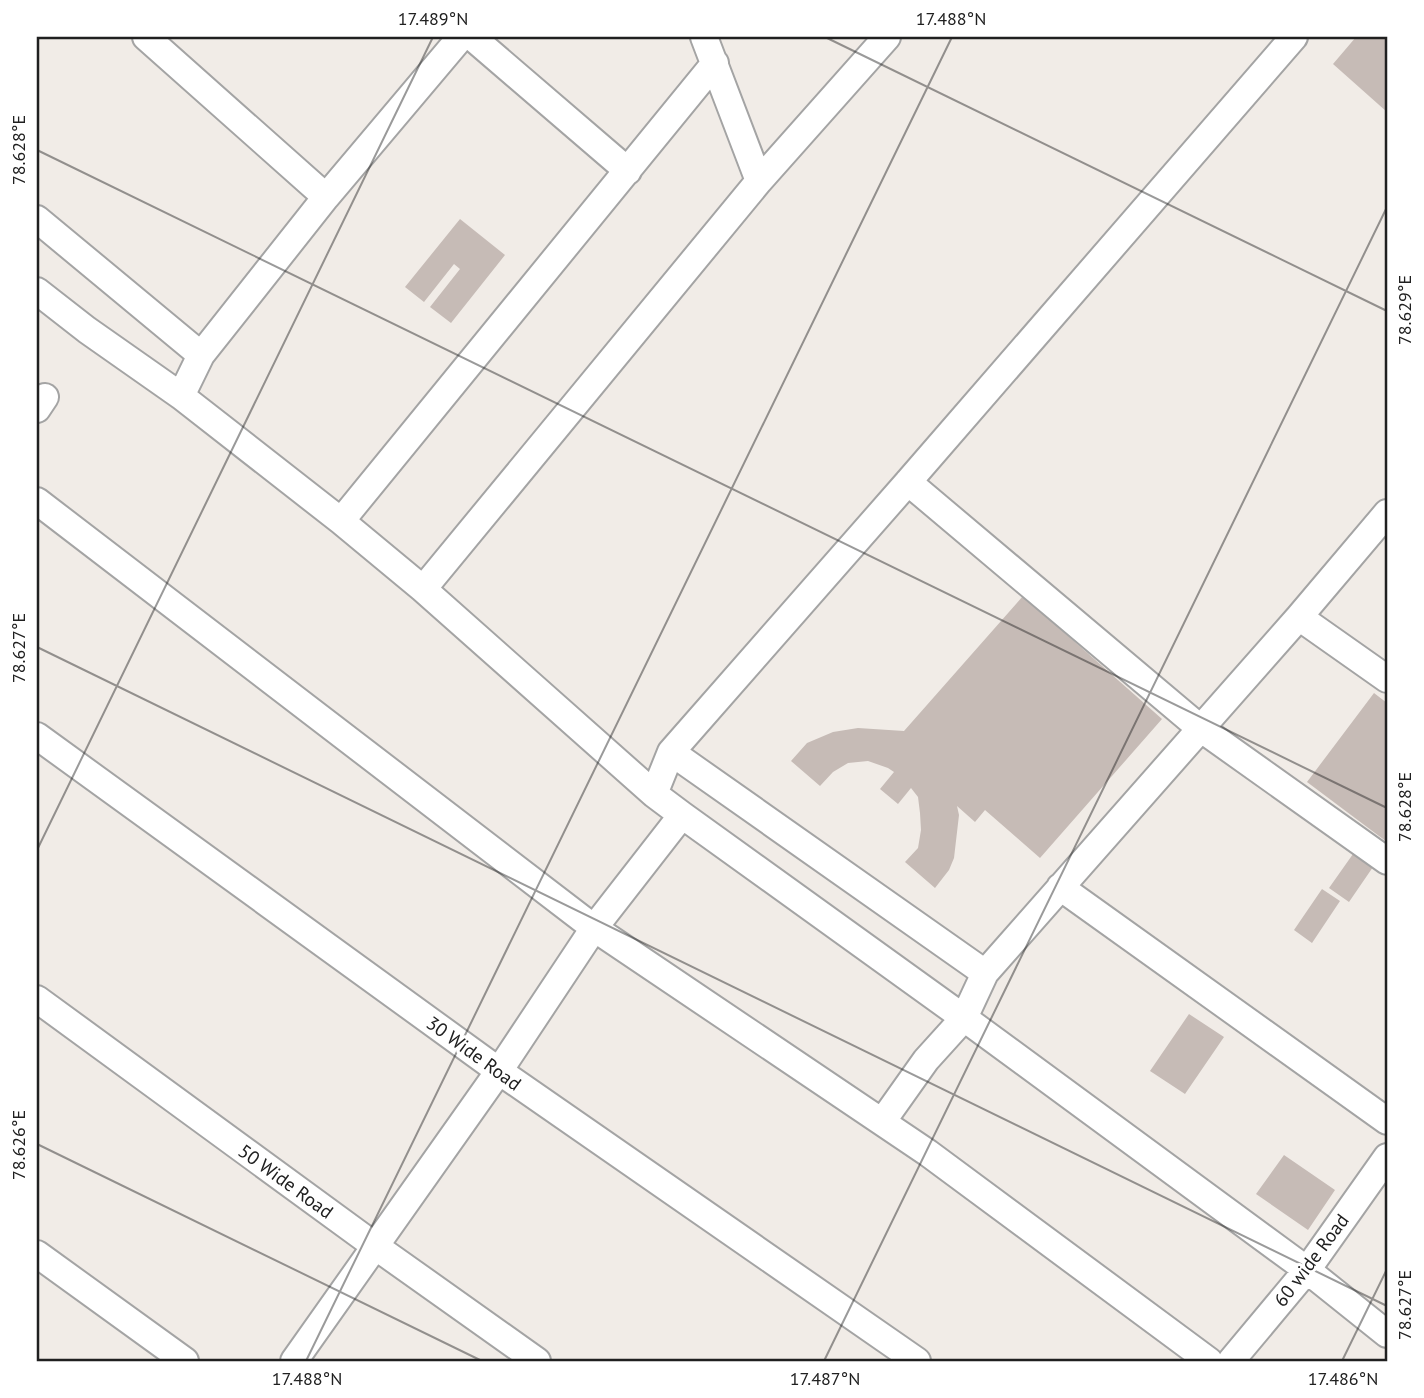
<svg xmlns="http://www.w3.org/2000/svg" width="1424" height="1398" font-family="'PT Sans',sans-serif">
  <rect width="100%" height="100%" fill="#f1ece7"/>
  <path fill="#c6bbb6" d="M1356,37H1387V112L1333,64Z
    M460,219L505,255L451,323L430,307L460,269L454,264L424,302L405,287Z
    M1023,596L1162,719L1040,858L985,810L975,822L957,806L959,815L954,858L949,870L935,888L905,862L918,848L921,830L920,813L918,797L911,788L898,804L880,789L894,772L888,768L868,761L848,763L833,772L820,786L791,761L807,743L833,732L858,728L904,731Z
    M1374,693L1387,703V842L1307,782Z
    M1353,854L1373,867L1349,902L1329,888Z
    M1322,889L1340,901L1312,943L1294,930Z
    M1189,1014L1224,1037L1185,1094L1150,1071Z
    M1284,1155L1335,1190L1308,1230L1256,1194Z"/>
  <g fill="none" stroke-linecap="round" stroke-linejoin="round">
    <defs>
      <path id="street" d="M146,37L326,197
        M472,37L628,171
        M704,37L759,181
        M37,219L201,355
        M37,291L87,330L181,396L341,521L423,589L654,794L682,815L964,1018L1307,1270L1387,1334
        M181,396L201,355L326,197L461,37
        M37,409L45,397
        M908,482L1200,728L1387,861
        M37,501L594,928L928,1153L1209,1361
        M341,521L715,63
        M423,589L759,181L887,37
        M1299,617L1387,679
        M37,736L499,1071L917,1361
        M671,752L985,973
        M654,794L671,752L908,482L1294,37
        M1060,887L1387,1121
        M37,999L375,1246L537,1361
        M882,1122L926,1060L964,1018L985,973L1299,617L1387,513
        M37,1254L185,1361
        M294,1361L499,1071L594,928L682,815
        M1231,1361L1307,1270L1387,1157"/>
    </defs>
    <use href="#street" stroke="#a4a4a4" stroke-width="30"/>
    <use href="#street" stroke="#fff" stroke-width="26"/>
  </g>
  <path fill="none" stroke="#202020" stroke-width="2" stroke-opacity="0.45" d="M825,37L1387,311M37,150L1387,808M37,647L1387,1306M37,850L433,37M37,1144L482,1361M306,1361L952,37M824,1361L1387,207M1342,1361L1387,1269"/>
  <g text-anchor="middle" stroke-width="6" stroke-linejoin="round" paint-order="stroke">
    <g font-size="19" fill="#202020" stroke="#fff">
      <text transform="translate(474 1053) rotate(36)" y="7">30 Wide Road</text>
      <text transform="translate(286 1181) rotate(36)" y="7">50 Wide Road</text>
      <text transform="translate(1311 1260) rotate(-53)" y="7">60 wide Road</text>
    </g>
  </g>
  <rect width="1424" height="1398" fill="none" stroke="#ffffff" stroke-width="77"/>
  <rect x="38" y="38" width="1348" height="1322" fill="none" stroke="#202020" stroke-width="2.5"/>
  <g font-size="18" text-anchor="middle" fill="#202020">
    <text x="433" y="25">17.489°N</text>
    <text x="951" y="25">17.488°N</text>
    <text transform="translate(19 150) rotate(-90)" y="6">78.628°E</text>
    <text transform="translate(1405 310) rotate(-90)" y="6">78.629°E</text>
    <text transform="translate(19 648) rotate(-90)" y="6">78.627°E</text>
    <text transform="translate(1405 807) rotate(-90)" y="6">78.628°E</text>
    <text transform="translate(19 1145) rotate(-90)" y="6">78.626°E</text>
    <text transform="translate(1405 1305) rotate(-90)" y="6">78.627°E</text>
    <text x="307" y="1385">17.488°N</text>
    <text x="825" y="1385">17.487°N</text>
    <text x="1343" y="1385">17.486°N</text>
  </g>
</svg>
